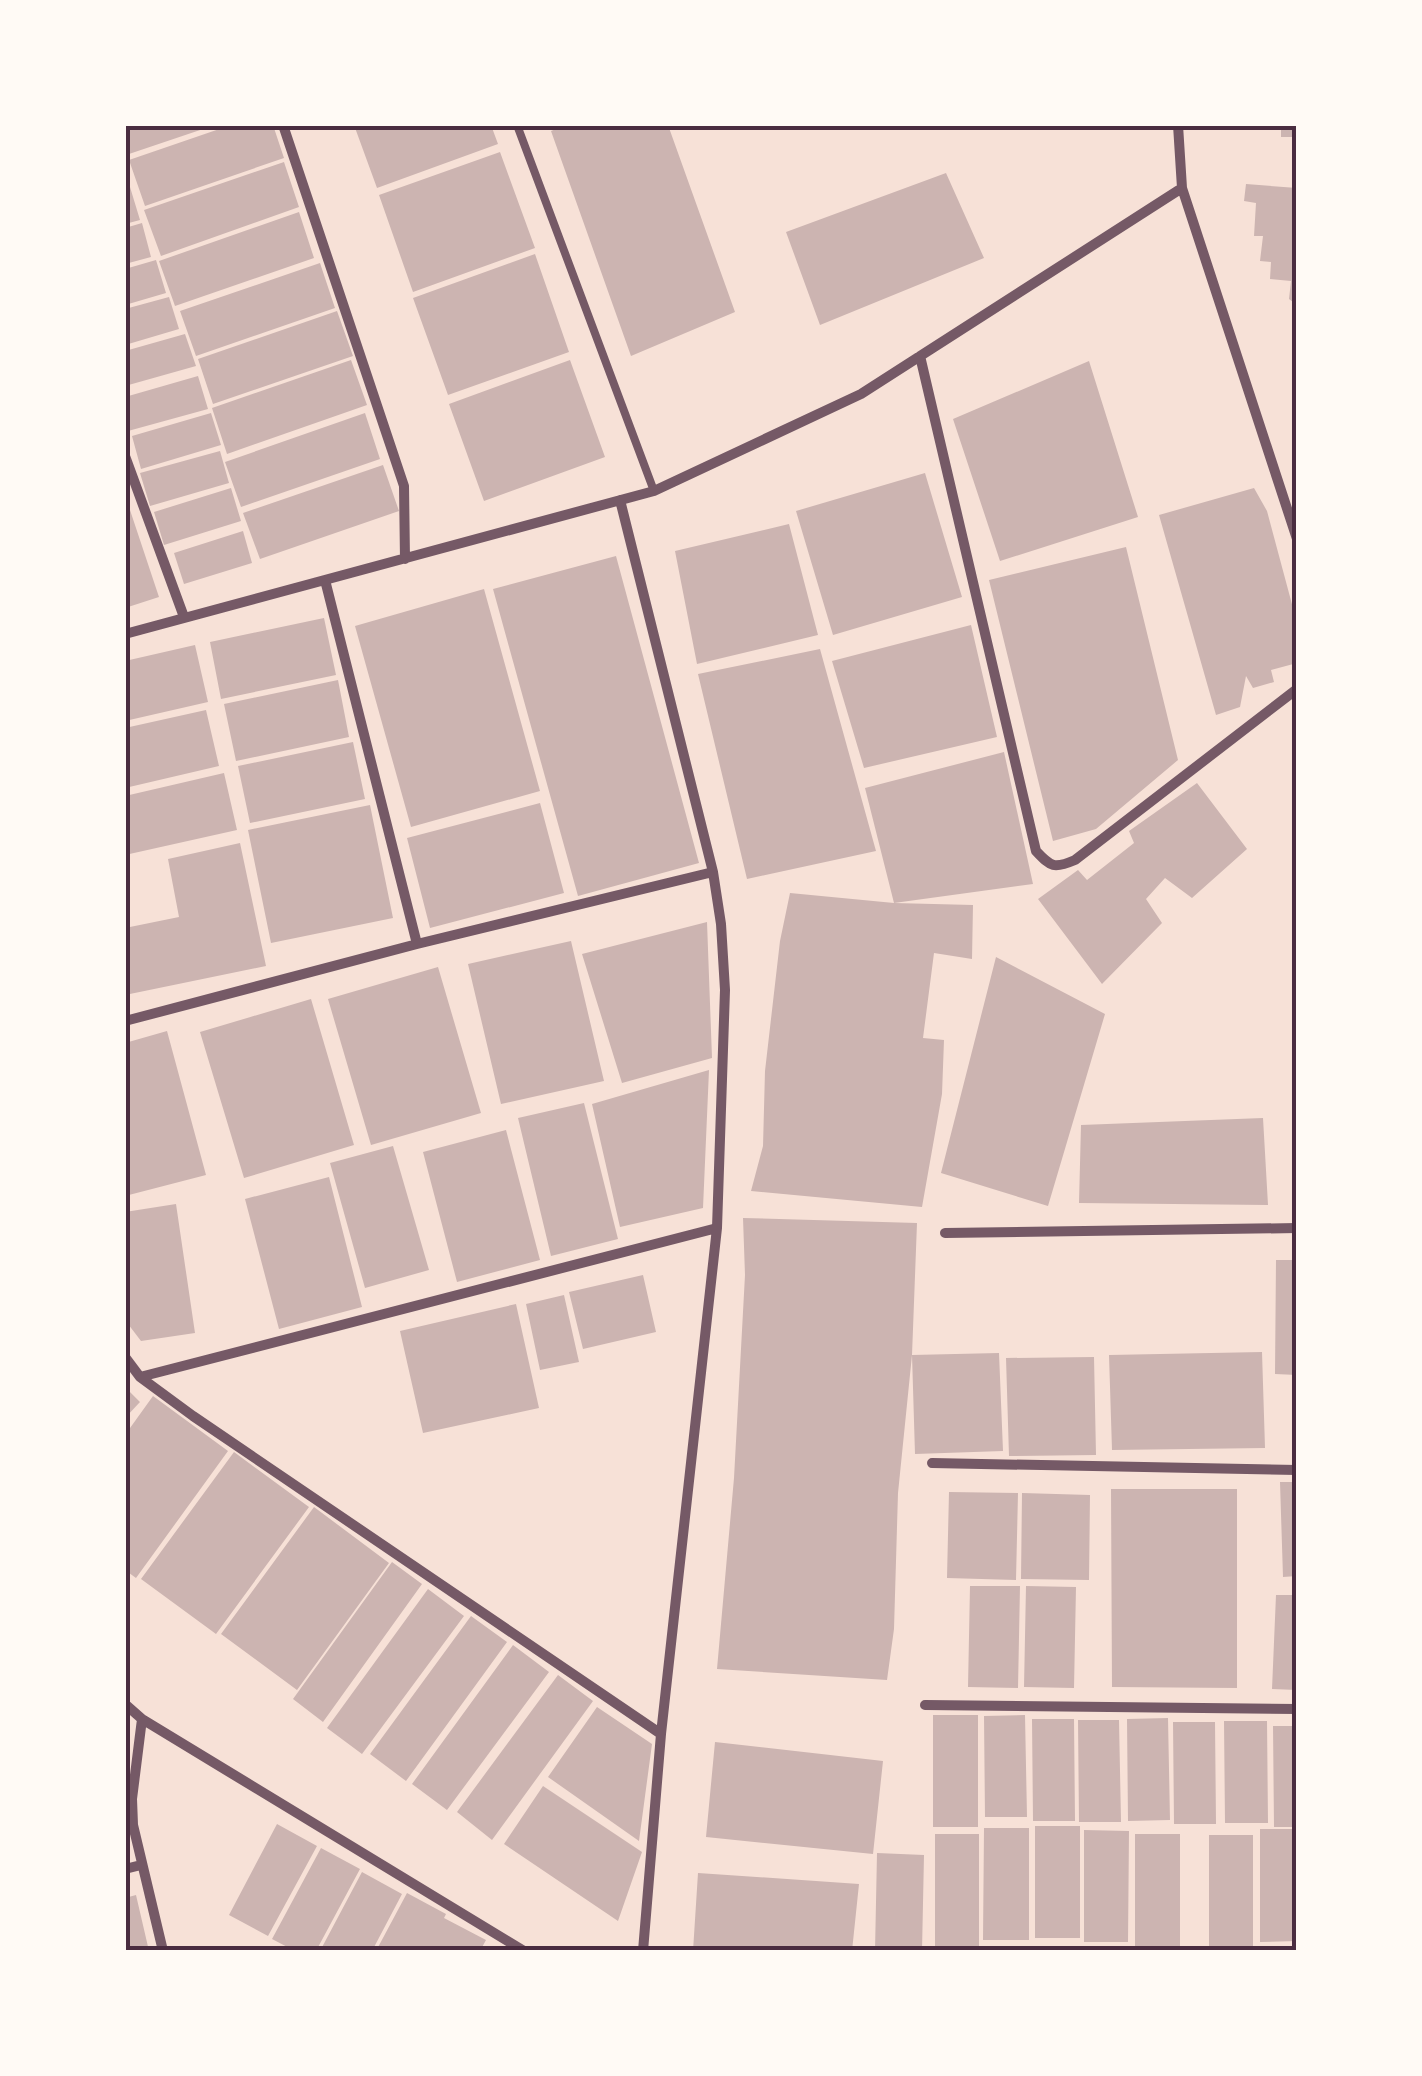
<svg xmlns="http://www.w3.org/2000/svg" width="1422" height="2076" font-family="Jost,sans-serif">
  <rect width="100%" height="100%" fill="#f7e1d7"/>
  <path fill="#ccb4b1" d="M125,125H211L212,126L129,154L125,142Z
    M231,125H273L284,158L145,206L129,160Z
    M354,125H491L498,144L377,188Z
    M566,125H668L735,312L631,356L551,131Z
    M1281,125H1297V137H1281Z
    M500,152L535,248L413,292L379,195Z
    M284,162L299,207L161,256L144,210Z
    M946,173L984,258L820,325L786,232Z
    M1246,184L1297,188V305L1289,299L1291,281L1270,279L1271,262L1260,261L1263,236H1254L1256,203L1244,201Z
    M130,187L140,220L125,224V188Z
    M299,212L314,258L175,306L159,261Z
    M142,223L151,257L125,264V228Z
    M535,254L569,352L448,395L413,298Z
    M156,260L166,293L125,305V269Z
    M320,263L335,308L196,356L180,311Z
    M169,297L179,329L125,345V309Z
    M337,311L353,356L213,404L198,359Z
    M185,334L196,366L125,386V351Z
    M351,360L367,405L227,454L212,408Z
    M570,360L605,457L484,501L449,404Z
    M1089,361L1138,517L1000,561L953,419Z
    M198,376L208,409L128,431L125,420V397Z
    M211,413L221,445L141,469L132,436Z
    M365,413L380,459L241,507L225,462Z
    M220,451L229,483L150,506L140,473Z
    M383,465L399,511L260,559L243,513Z
    M925,473L962,597L833,635L796,511Z
    M231,488L241,521L164,545L154,512Z
    M1254,488L1267,511L1297,623V663L1271,670L1274,682L1253,688L1246,676L1240,707L1216,715L1159,515Z
    M126,498L159,597L125,608V499Z
    M789,524L818,635L697,664L675,551Z
    M243,531L252,563L184,584L174,553Z
    M1126,547L1178,760L1096,829L1053,841L989,580Z
    M616,556L699,863L578,896L493,589Z
    M484,589L540,791L411,827L355,626Z
    M324,618L336,675L221,699L210,642Z
    M971,625L997,737L864,768L832,661Z
    M195,645L208,702L125,721V661Z
    M820,649L876,851L747,879L698,674Z
    M338,680L349,737L236,761L224,704Z
    M206,710L219,766L125,788V728Z
    M353,742L365,799L250,823L238,766Z
    M1004,752L1033,884L894,903L973,905L972,959L934,953L923,1038L944,1040L942,1094L922,1207L751,1191L763,1146L765,1071L780,941L790,893L894,903L865,788Z
    M224,773L237,830L125,855V796Z
    M1197,783L1247,849L1192,898L1165,878L1146,899L1162,923L1102,984L1038,899L1078,870L1087,880L1134,843L1129,831Z
    M540,803L564,893L430,928L407,838Z
    M370,805L393,918L271,943L248,830Z
    M240,843L266,966L125,995V928L179,917L168,859Z
    M707,922L712,1058L622,1083L582,954Z
    M571,941L604,1081L501,1104L468,964Z
    M996,957L1105,1014L1048,1206L941,1173Z
    M438,967L481,1113L371,1145L328,999Z
    M311,999L354,1145L244,1178L200,1032Z
    M167,1031L206,1175L125,1196V1043Z
    M709,1070L703,1208L620,1227L592,1104Z
    M584,1103L618,1239L551,1256L518,1118Z
    M1263,1118L1268,1205L1079,1203L1081,1125Z
    M506,1130L540,1260L457,1282L423,1152Z
    M393,1146L429,1270L365,1288L330,1163Z
    M329,1177L362,1307L279,1329L245,1199Z
    M176,1204L195,1333L141,1341L125,1320V1212Z
    M743,1218L917,1223L912,1355L898,1493L894,1629L887,1680L717,1669L734,1478L745,1275Z
    M1276,1260H1297V1375L1275,1374Z
    M643,1275L656,1332L583,1349L569,1292Z
    M564,1295L579,1362L540,1370L526,1304Z
    M516,1304L539,1408L423,1433L400,1331Z
    M1262,1352L1265,1448L1112,1450L1109,1355Z
    M999,1353L1003,1451L915,1454L912,1355Z
    M1094,1357L1096,1455L1009,1456L1006,1358Z
    M125,1387L140,1402L125,1418Z
    M153,1396L228,1451L136,1578L125,1570V1435Z
    M234,1452L309,1507L216,1634L141,1579Z
    M1280,1482H1297V1576L1283,1577Z
    M1111,1489H1237V1688L1112,1687Z
    M949,1492L1018,1493L1016,1580L947,1578Z
    M1022,1493L1090,1495L1089,1580L1021,1579Z
    M314,1507L389,1563L297,1690L221,1634Z
    M392,1562L422,1584L323,1722L293,1699Z
    M970,1586H1020L1018,1688L968,1687Z
    M1026,1586L1076,1587L1074,1688L1024,1687Z
    M428,1589L464,1616L362,1754L327,1728Z
    M1276,1595H1297V1690L1272,1689Z
    M471,1616L507,1642L406,1781L370,1754Z
    M513,1645L549,1672L447,1810L412,1784Z
    M558,1675L593,1701L492,1840L457,1812Z
    M597,1707L652,1744L639,1841L548,1777Z
    M933,1715H978V1827H933Z
    M1025,1715L1027,1817H985L984,1716Z
    M1168,1718L1170,1820L1128,1821L1127,1719Z
    M1032,1719H1074L1075,1821H1033Z
    M1078,1720H1119L1121,1822H1079Z
    M1224,1721H1267L1268,1823H1225Z
    M1173,1722H1215L1216,1824H1174Z
    M1273,1726H1297V1827H1274Z
    M715,1742L883,1761L873,1854L706,1837Z
    M543,1786L642,1852L618,1921L504,1844Z
    M277,1824L317,1846L268,1936L229,1915Z
    M1035,1826H1080V1938H1035Z
    M984,1828H1029V1940H983Z
    M1260,1829H1297V1941L1260,1942Z
    M1084,1830L1129,1831L1128,1942H1084Z
    M935,1834H979V1946H935Z
    M1135,1834H1180V1946H1135Z
    M1209,1835H1253V1947H1209Z
    M321,1848L360,1869L316,1951H295L272,1939Z
    M877,1853L924,1855L922,1951H875Z
    M362,1872L402,1894L372,1951H320Z
    M698,1873L859,1884L852,1951H693Z
    M407,1893L446,1914L444,1918L486,1940L480,1951H376Z
    M136,1895L149,1951H125V1898Z"/>
  <g fill="none" stroke-linecap="round" stroke-linejoin="round">
    <path stroke="#755966" stroke-width="8" d="M517,125L654,491"/>
    <path stroke="#755966" stroke-width="10" d="M283,125L404,486L405,559
      M1182,188L1297,539
      M920,356L1036,851C1051,867 1054,869 1075,860L1297,689
      M125,456L184,617
      M620,500L713,872L721,924L725,990L717,1228L661,1734L643,1951
      M325,580L417,944
      M125,634L654,491L861,394L1182,188L1178,125
      M125,1021L417,944L713,872
      M945,1233L1297,1228
      M125,1357L140,1377L193,1416L661,1734
      M140,1377L717,1228
      M932,1463L1297,1470
      M125,1704L142,1719L524,1951
      M925,1705L1297,1709
      M142,1719L132,1799L133,1825L163,1951
      M125,1869L141,1865"/>
  </g>
  <rect width="1422" height="2076" fill="none" stroke="#fffaf5" stroke-width="255"/>
  <rect x="128" y="128" width="1166" height="1820" fill="none" stroke="#4a2c40" stroke-width="4"/>
</svg>
